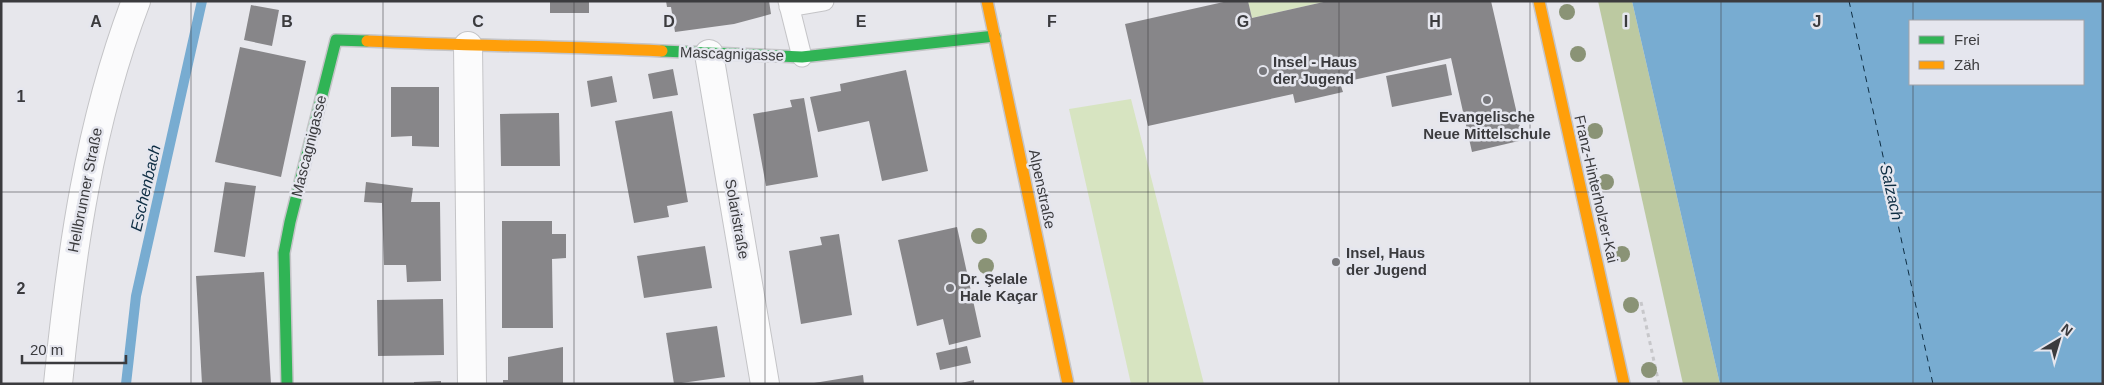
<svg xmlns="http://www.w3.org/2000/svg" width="2104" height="385" font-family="Arial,sans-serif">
  <rect width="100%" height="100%" fill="#e7e7ec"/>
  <path fill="#d7e4c1" d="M1248,1H1328L1252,18Z
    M1131,99L1204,384H1131L1069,109Z"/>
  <path fill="#bcc9a1" d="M1598,1H1632L1720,384H1683Z"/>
  <path fill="#78acd1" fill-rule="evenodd" d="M1632,1H2103V384H1720ZM1910,21H2083V84H1910Z"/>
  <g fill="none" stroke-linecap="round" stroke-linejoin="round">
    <path stroke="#78acd1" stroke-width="10" d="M126,384L136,296L202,1"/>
    <path stroke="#0d2d43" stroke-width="1" stroke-dasharray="6 5" stroke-linecap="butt" d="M1849,1L1933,384"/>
  </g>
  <path fill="#878689" d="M550,1H589V13H550Z
    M666,1H769L771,14L734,24L675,32L671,7H667Z
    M1228,1H1248L1252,18L1328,1H1491L1523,140L1472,152L1451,58L1340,83L1343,92L1295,103L1293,94L1148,126L1125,24Z
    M251,5L279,10L272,46L244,40Z
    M240,47L306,61L281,177L215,162Z
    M1446,64L1452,95L1392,107L1386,76Z
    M673,69L678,95L653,99L648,74Z
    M906,70L928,171L882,181L869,121L818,132L810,97L841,91L840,84Z
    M612,76L617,102L591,107L587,81Z
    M391,87H439V147L412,146V136L391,137Z
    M804,98L818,177L766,186L753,114L792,107L790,100Z
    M672,111L688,202L667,206L669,217L634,223L615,121Z
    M559,113L560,166H501L500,114Z
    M225,182L256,186L245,257L214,252Z
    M366,182L413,188L411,202H440L441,281L407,282L406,265H384L382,203L364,202Z
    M502,221H552V234H566V258L552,259L553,328H502Z
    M957,227L981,337L949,345L943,319L917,326L898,240Z
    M839,234L852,315L801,324L789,251L822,245L820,237Z
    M705,246L712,288L644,298L637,256Z
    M264,272L271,384H202L196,276Z
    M443,299L444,355L378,356L377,300Z
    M717,326L725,377L674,384L666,333Z
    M967,346L971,363L940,370L936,353Z
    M563,347V384H503V380H508V357Z
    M863,375L864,384H815L814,383Z
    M974,380V384H961V383Z
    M441,381V384H414V382Z"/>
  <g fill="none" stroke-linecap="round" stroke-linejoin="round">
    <defs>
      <path id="lane" d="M788,1L802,57
        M789,7L824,1"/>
      <path id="street" d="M468,46L472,384
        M709,54L765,384
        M58,384C71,254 89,124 136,1"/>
      <path id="fast" d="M662,51L802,57L995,36
        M287,384L284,253L290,222L336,40L367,41"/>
      <path id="slow" d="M987,1L1068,384
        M1539,1L1624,384
        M367,41C465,46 563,46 662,51"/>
    </defs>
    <use href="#lane" stroke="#c4c4c7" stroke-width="21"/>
    <use href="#street" stroke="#c4c4c7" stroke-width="30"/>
    <use href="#fast" stroke="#c4c4c7" stroke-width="14"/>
    <use href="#slow" stroke="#c4c4c7" stroke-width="14"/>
    <path stroke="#c7c7ca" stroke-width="3" stroke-dasharray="4 4" stroke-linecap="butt" d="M1641,302L1659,384"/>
    <use href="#lane" stroke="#fbfbfc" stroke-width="19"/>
    <use href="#street" stroke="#fbfbfc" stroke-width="28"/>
    <use href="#fast" stroke="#30b455" stroke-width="11"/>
    <use href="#slow" stroke="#ff9f0a" stroke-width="11"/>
  </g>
  <g fill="#8a9376">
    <circle cx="1567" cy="12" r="8"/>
    <circle cx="1578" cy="54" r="8"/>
    <circle cx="1595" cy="131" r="8"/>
    <circle cx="1606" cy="182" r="8"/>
    <circle cx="979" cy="236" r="8"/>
    <circle cx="1622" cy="254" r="8"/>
    <circle cx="986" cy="266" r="8"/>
    <circle cx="1631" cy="305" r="8"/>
    <circle cx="1649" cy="370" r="8"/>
  </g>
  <path fill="none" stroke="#3b3b3e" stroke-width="1" stroke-opacity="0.55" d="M191,1V384M383,1V384M574,1V384M765,1V384M956,1V384M1148,1V384M1339,1V384M1530,1V384M1721,1V384M1913,1V21M1913,84V384M1,192H2103"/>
  <g fill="#77777b" stroke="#e5e6ee" stroke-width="2">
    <circle cx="1263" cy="71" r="5"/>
    <circle cx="1487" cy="100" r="5"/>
    <circle cx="1336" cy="262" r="5"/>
    <circle cx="950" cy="288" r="5"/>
  </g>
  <g text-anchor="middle" stroke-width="5" stroke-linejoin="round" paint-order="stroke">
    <g font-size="15" fill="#3b3b3e" stroke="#e5e6ee">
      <text transform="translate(732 54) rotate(2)" y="5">Mascagnigasse</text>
      <text transform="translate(309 146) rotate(-76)" y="5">Mascagnigasse</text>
      <text transform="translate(1042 189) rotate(78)" y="5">Alpenstraße</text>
      <text transform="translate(1596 189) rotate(77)" y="5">Franz-Hinterholzer-Kai</text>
      <text transform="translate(85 190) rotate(-79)" y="5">Hellbrunner Straße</text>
      <text transform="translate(737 219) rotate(80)" y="5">Solaristraße</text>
    </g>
    <g font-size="15" font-weight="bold" fill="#3b3b3e" stroke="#e5e6ee" text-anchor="start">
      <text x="1273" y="67">Insel - Haus<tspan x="1273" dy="17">der Jugend</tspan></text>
      <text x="1487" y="122" text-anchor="middle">Evangelische<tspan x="1487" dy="17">Neue Mittelschule</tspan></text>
      <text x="1346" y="258">Insel, Haus<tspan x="1346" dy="17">der Jugend</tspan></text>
      <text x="960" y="284">Dr. Şelale<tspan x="960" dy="17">Hale Kaçar</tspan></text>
    </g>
    <g font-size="16" font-style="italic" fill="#0d2d43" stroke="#e5e6ee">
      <text transform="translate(145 188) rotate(-77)" y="6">Eschenbach</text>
      <text transform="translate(1892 192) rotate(77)" y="6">Salzach</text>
    </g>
  </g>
  <g font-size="16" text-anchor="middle" font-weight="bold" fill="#3b3b3e" stroke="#e5e6ee" stroke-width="5" stroke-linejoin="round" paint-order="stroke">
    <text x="96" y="27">A</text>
    <text x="287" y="27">B</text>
    <text x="478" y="27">C</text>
    <text x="669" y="27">D</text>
    <text x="861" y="27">E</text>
    <text x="1052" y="27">F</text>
    <text x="1243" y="27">G</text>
    <text x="1435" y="27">H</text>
    <text x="1626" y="27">I</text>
    <text x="1817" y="27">J</text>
    <text x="21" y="102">1</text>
    <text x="21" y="294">2</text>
  </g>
  <rect width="2104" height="385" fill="none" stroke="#3b3b3e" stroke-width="5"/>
  <rect x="1909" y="20" width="175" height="65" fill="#e5e6ee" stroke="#a1a2a8"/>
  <rect x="1919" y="36" width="25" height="8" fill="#30b455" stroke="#a1a2a8"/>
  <text x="1954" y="45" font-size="15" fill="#3b3b3e">Frei</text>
  <rect x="1919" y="61" width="25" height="8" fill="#ff9f0a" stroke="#a1a2a8"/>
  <text x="1954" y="70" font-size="15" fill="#3b3b3e">Zäh</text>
  <g transform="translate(2059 340) rotate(38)" stroke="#e5e6ee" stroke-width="4" paint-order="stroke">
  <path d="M0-4L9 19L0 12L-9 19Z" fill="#3b3b3e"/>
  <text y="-8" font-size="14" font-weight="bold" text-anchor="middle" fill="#3b3b3e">N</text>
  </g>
  <path d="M22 355v8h104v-8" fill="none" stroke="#3b3b3e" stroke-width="2.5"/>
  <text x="30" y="355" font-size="15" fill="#3b3b3e" stroke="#e5e6ee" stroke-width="4" paint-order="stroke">20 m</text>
</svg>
